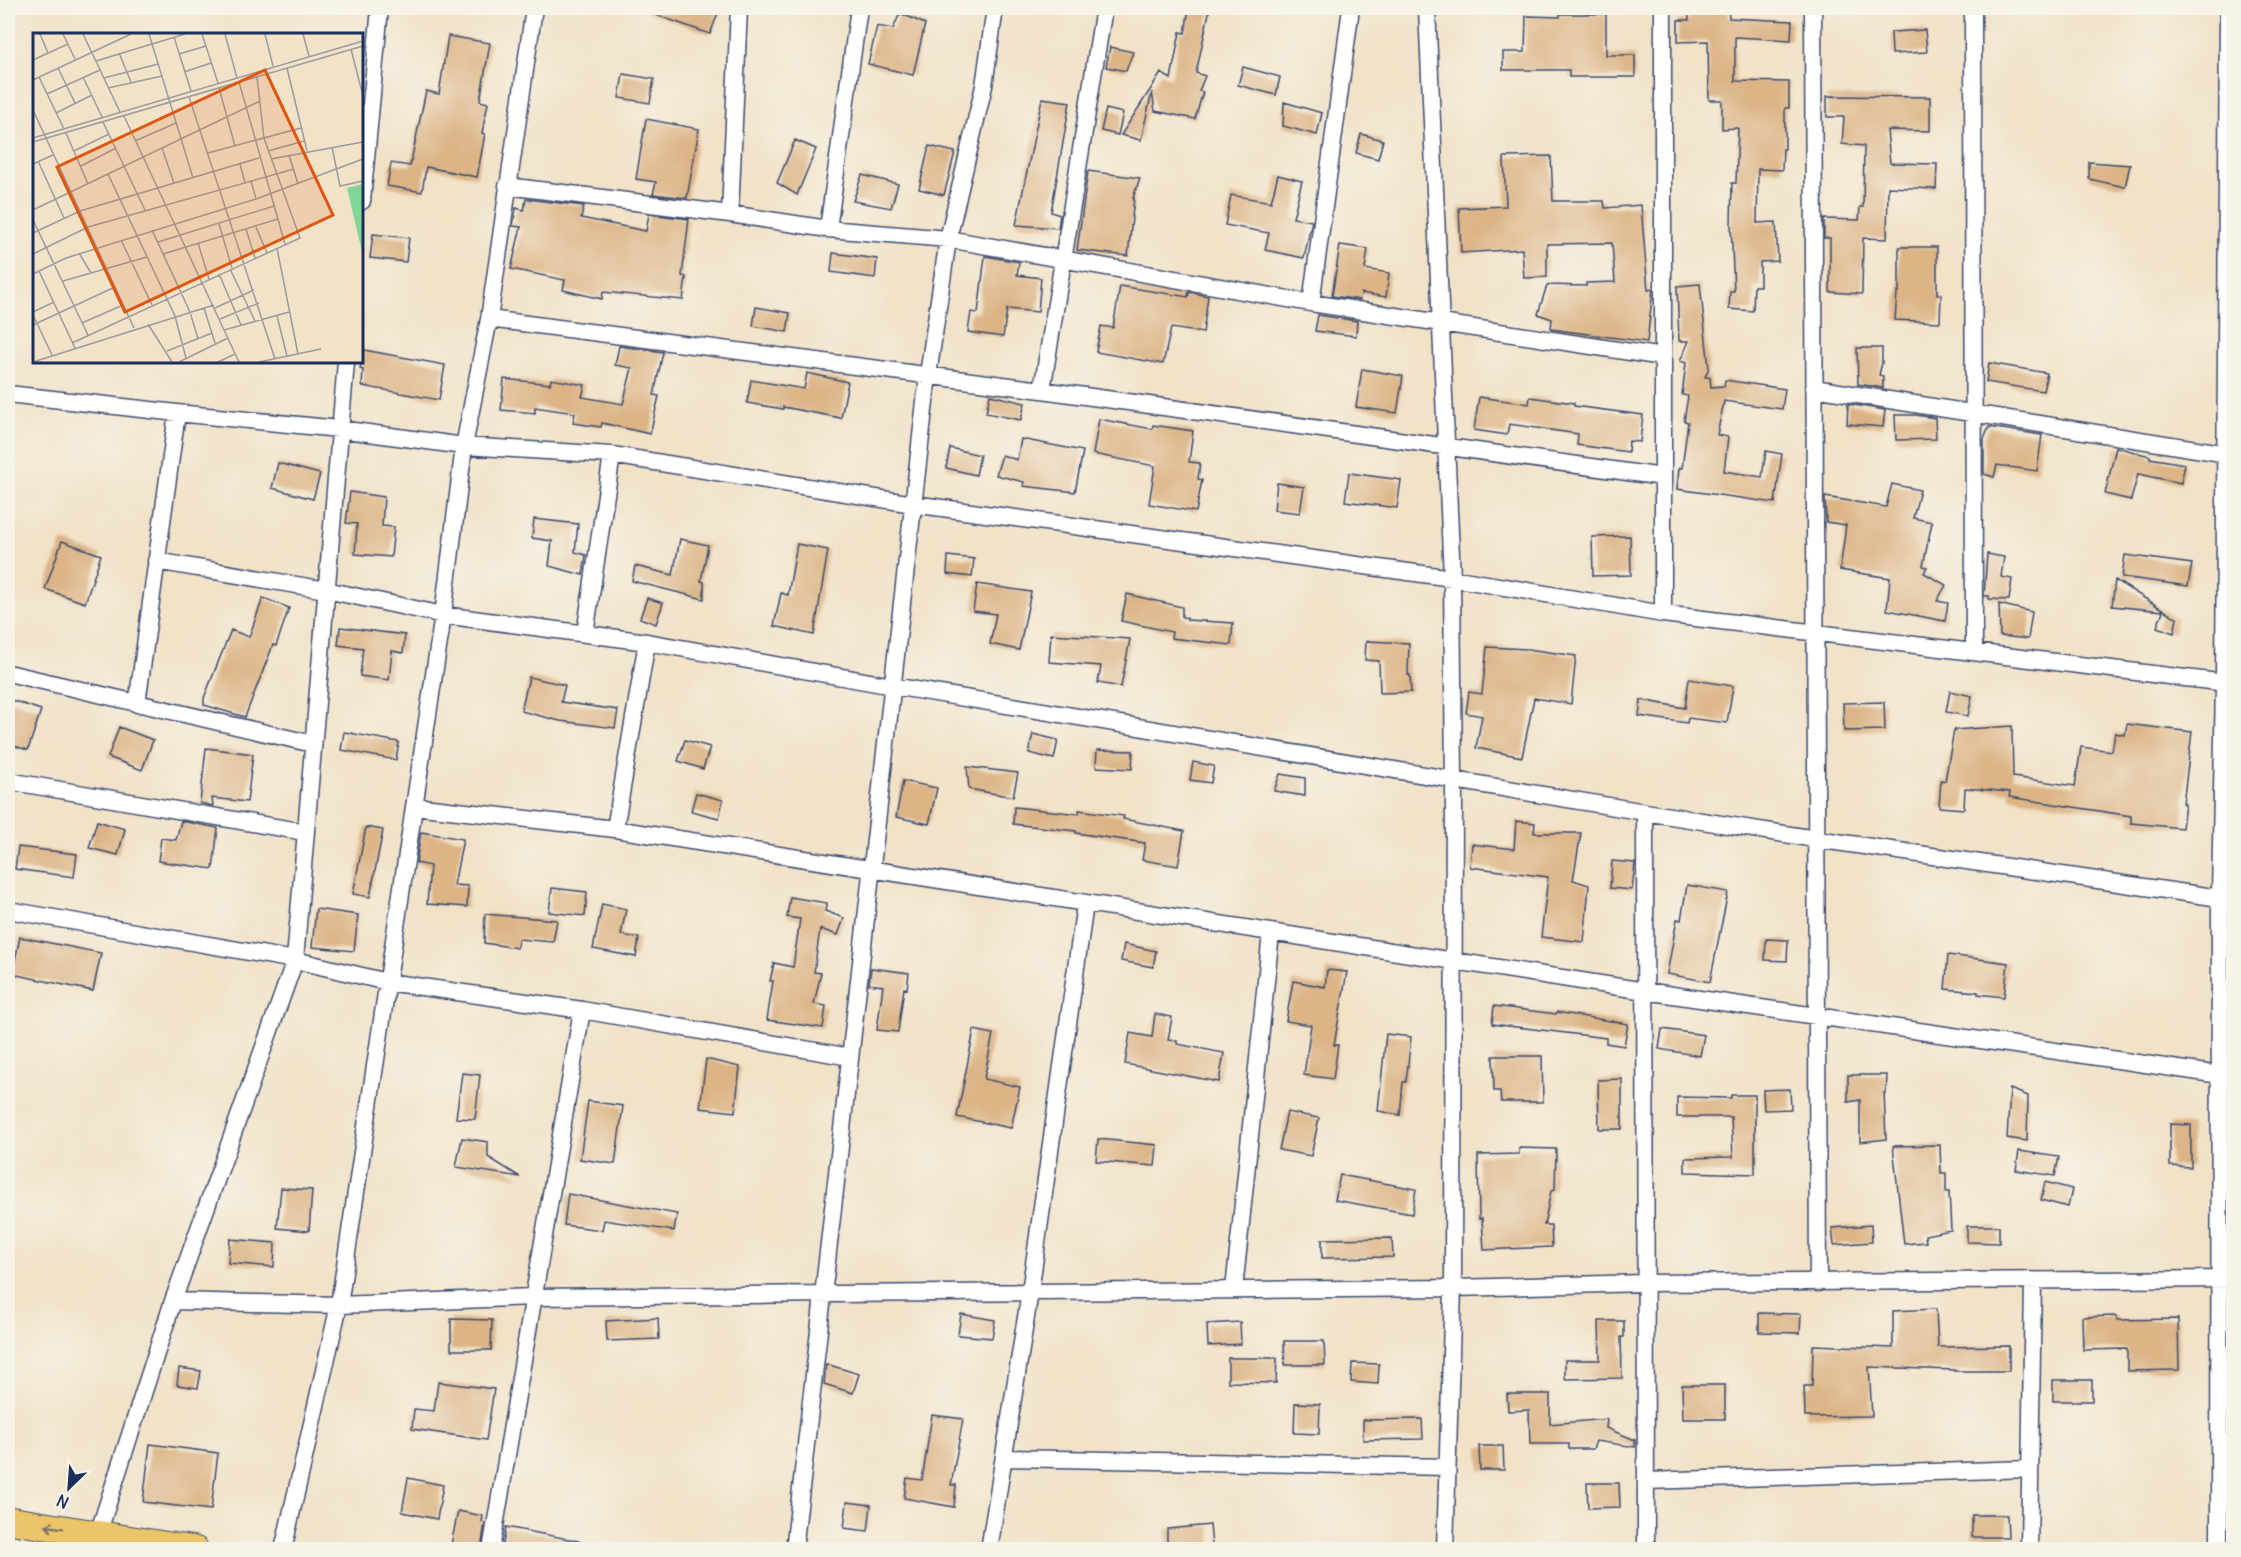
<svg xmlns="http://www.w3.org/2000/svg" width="2241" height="1557" font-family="Delius,sans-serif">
  <rect width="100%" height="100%" fill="#f7f3e8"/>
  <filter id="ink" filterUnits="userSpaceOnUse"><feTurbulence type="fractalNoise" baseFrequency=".0167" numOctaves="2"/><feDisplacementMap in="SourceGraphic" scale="12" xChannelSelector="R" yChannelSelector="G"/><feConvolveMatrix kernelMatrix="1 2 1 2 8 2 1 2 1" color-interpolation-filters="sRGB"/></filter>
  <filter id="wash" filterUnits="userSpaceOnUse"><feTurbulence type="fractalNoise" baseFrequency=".008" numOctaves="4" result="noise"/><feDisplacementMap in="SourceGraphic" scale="24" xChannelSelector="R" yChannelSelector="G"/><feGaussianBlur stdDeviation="1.35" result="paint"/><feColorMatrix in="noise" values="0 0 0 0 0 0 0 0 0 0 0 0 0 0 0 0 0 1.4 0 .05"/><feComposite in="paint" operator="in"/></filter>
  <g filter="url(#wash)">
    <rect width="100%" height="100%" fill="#f1e2c8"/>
    <g id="blocks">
      <path fill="#dcb485" d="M642,8H720L710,34L642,10Z
        M1189,8H1210L1196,73L1205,76L1199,91L1203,92L1195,119L1155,111L1152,92L1141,140L1121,135L1161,73L1171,79L1180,32L1185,33Z
        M1688,8H1728L1729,18L1792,21L1791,40L1735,37V81L1789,82V108H1785V149H1783L1782,170L1758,169L1757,223L1776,222L1778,261L1760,262V286H1754L1753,311L1729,309L1730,291H1734L1731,225L1732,183H1736L1738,128L1722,129V100H1709L1708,41L1678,42V20H1689Z
        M900,13L925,24L913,75L868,64L877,26L893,29Z
        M1560,14H1606V55H1635V77H1569V70H1503V52H1525L1526,16L1560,17Z
        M1925,30L1927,52L1892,54L1891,32Z
        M448,36L490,43L480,101L488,103L482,133L485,134L477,177L426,167L422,192L387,186L391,163L410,166L426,91L439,94Z
        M1110,47L1133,52L1126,71L1106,67Z
        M1243,67L1280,77L1276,95L1238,85Z
        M623,74L654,79L650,103L619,98Z
        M1827,96L1930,97V131L1887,130L1890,163L1937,164L1936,189L1888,187L1887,239L1863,238L1862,294L1830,292V238H1824V219L1859,220L1860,207H1863L1864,146L1842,144L1844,117H1827Z
        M1042,98L1070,102L1051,212L1060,215L1058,228L1016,225Z
        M1284,102L1322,113L1317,135L1283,126Z
        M1106,109L1123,113L1118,135L1101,131Z
        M646,119L699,129L687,198L653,194L656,182L636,179Z
        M1361,134L1383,140L1378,159L1356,153Z
        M795,140L816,149L797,195L777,183Z
        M929,146L955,152L944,195L919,189Z
        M1551,156L1553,201H1604L1605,208L1641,205L1648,290L1653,289L1647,342L1551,329L1552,319L1538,314L1547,285L1586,286V283L1615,282L1612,243L1547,244V277L1524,278L1522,249L1461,253L1459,208L1506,206L1504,157Z
        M2089,162L2130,165L2125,187L2089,179Z
        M1088,171L1140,178L1133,198H1134L1128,256L1077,250Z
        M862,175L898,184L891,208L853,201Z
        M1278,175L1302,181L1293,218L1312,221L1304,258L1265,250L1269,233L1225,225L1231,195L1271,202Z
        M526,199L584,206L581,218L646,231L649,214L689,219L682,276L686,277L683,300L603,292L602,299L563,290L565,280L511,269L521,227L513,226L516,208L524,210Z
        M373,234L409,238L406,262L370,258Z
        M1340,245L1368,249L1365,269L1389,273L1386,297L1361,293L1360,300L1332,296Z
        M1899,247H1937V294H1941L1940,322L1895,320L1897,292H1899Z
        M833,253L877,259L875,278L831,272Z
        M985,256L1019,262L1017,275L1041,278L1038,312L1007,309L1003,337L968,332L971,312L978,313Z
        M1700,284L1709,368L1705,377H1710L1711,387L1724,386L1725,380L1785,389L1782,409L1724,401L1717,435L1728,437L1724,471L1762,477L1766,451L1782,454L1775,503L1677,489L1679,468H1682L1688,422L1684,421L1688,396L1682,395L1686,363L1680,361L1689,341H1679L1677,286Z
        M1120,286L1188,297L1189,292L1208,296L1203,333L1171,328L1163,364L1096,352L1101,326L1113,328Z
        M756,307L790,313L787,332L753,326Z
        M1318,315L1357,321L1356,336L1315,331Z
        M619,346L663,352L654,395L659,396L650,434L602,423L601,427L573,423L575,413L535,407V413L501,410L504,379L550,384L551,379L585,385L582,397L623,404L632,368L615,365Z
        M1857,348H1882V363L1879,375L1883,376V388L1858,384Z
        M364,350L445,365L439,400L362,386L363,370L360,369Z
        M1989,363L2047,373L2043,391L1986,382Z
        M1362,369L1403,376L1397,413L1356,407Z
        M807,373L848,382L841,418L783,407V409L747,403L751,380L804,389Z
        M990,395L1025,403L1021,420L986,413Z
        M1479,397L1529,404L1530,397L1574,403V406L1643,415L1640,442L1629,441L1628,452L1577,445L1578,434L1509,424L1507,435L1474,430Z
        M1848,404L1885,410L1883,427L1847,424Z
        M1895,415H1916L1935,418L1936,439L1896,440Z
        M1099,419L1152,429L1153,425L1193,431L1189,462L1200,463L1198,479L1202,480L1196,512L1149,504L1155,466L1093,454Z
        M1989,427L2042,435L2037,471L1997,465L1994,477L1984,474V439Z
        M1021,439L1083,451L1075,492L1023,486L1024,482L996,475L1002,455L1017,460Z
        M2116,447L2150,456V458L2185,464L2181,483L2138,474L2131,500L2105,494Z
        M950,448L980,455L976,475L946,468Z
        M278,463L320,474L313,499L272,488Z
        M1349,473L1401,480L1397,508L1345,501Z
        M1277,483L1304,487L1300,513L1274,510Z
        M1892,484L1920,490L1913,518L1932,522L1923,566L1927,567L1924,573L1946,585L1937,601L1948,603L1945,621L1887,610L1890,578L1840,570L1846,525L1826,522L1825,497L1886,507Z
        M350,492L384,497L382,526L394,527L391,557L355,554L357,524L346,523Z
        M534,519L578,524L575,552L586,555L583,575L549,566L552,541L532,538Z
        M1630,536L1631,575L1593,576L1592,537Z
        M680,539L708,545L701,581L704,582V599L632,581L635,566L673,575Z
        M62,541L101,555L85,603L45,589Z
        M797,544L828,550L814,635L774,626L781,593L788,595Z
        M1987,554L2004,557L2001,577L2012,579L2009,600L1989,599V596H1984Z
        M2125,555L2192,564L2188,586L2122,577Z
        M948,556L974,559L972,577L947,574Z
        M2115,580L2177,618L2174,633L2157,627L2163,611L2112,606Z
        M977,584L1031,592L1019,650L990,644L996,614L973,611Z
        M1127,594L1182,607V617L1187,618V620L1233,623L1231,645L1171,638L1172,632L1121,621Z
        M263,598L289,608L276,646L273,645L245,717L204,705V698L231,630L249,637Z
        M647,598L663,603L656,624L640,618Z
        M1999,604L2032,612L2028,639L2000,636Z
        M340,627L405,635L403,653L392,651L389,680L360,676L363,648L338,645Z
        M1051,634L1130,639L1121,687L1098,683L1101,666L1049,662Z
        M1366,641L1409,643L1408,675H1410L1411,692L1380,693L1379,661L1365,660Z
        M1487,647L1528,649L1576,656L1571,704L1534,698L1522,757L1476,748L1482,716L1466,713L1469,692L1482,694Z
        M529,677L565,685L561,702L618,710L615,728L560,721L521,711Z
        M1689,679L1733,686L1727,723L1688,718L1687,723L1639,716L1641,700L1685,708Z
        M1950,691L1972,696L1968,716L1946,712Z
        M8,699L41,710L28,750L8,744Z
        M1884,702L1885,730L1844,731L1843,703Z
        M2127,724L2192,732L2183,804H2185L2182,828L2131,823V816L2009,797L2010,792L1965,788L1964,809L1939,807L1941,780L1945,781L1954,730L2012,726L2013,777L2075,786L2081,747L2112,751L2115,733L2125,735Z
        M119,727L153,740L142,770L108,757Z
        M344,732L399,742L396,760L341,750Z
        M1033,734L1058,740L1054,759L1029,753Z
        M685,740L710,747L703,769L678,761Z
        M206,748L253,754L247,802L212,798L213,806L200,803Z
        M1097,750L1133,751L1132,769L1096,767Z
        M1193,762L1214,766L1211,783L1190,780Z
        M967,767L1018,773L1013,797L969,789Z
        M1280,774L1305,778V796L1274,791Z
        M903,781L937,788L929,824L896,817Z
        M696,793L723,800L719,818L691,811Z
        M1014,807L1079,814V810L1124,816L1123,819L1184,831L1178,866L1142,860L1145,843L1076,833V831L1013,824Z
        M97,821L125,829L118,855L89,848Z
        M181,821L218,828L213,869L158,861L161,838L176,840Z
        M1516,821L1535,823L1534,833H1581L1573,880L1589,885L1584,942L1541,937L1548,877L1470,867L1472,844L1514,849Z
        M366,827L383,830L370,897L353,894Z
        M421,832L463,839L454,885L468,886L467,907L427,904L430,866L416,863Z
        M18,847L77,854L74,877L15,869Z
        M1612,861L1635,863L1632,890L1610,888Z
        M1687,885L1728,892L1710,982L1667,974L1677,919L1681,920Z
        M552,888L587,892L585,916L549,912Z
        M790,897L827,903L825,911L844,918L838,935L820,929L814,972L821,973L814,1004L826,1006L823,1028L767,1020L773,981H770L774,963L793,967L800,919L787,917Z
        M602,904L626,909L621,935L639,938L636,957L593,949Z
        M316,909L358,915L354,951L312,947Z
        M485,914L557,920L553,942L518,939L517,948L484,943Z
        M20,937L101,953L93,991L12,974Z
        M1766,939L1788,940L1787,961L1765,960Z
        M1124,944L1156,951L1153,967L1121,961Z
        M1948,955L2008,963L2004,997L1978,994V992L1945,989Z
        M871,968L909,973L907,989L904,988L898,1032L877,1030L883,986L869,984Z
        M1327,970L1347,972L1334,1045H1338L1333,1079L1304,1075L1311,1025L1286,1021L1293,981L1325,987Z
        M1494,1006L1556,1014L1557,1012L1628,1024L1624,1046L1606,1043V1038L1492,1024Z
        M1155,1014L1172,1017L1168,1040L1177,1041V1044L1224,1053L1219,1082L1125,1064L1130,1033L1152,1037Z
        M1662,1029L1704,1035L1700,1056L1659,1049Z
        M974,1030L993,1034L984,1079L1020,1087L1011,1128L957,1117Z
        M1386,1034L1411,1037L1406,1082H1403L1400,1115L1378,1111Z
        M1493,1056H1542L1543,1102H1501L1500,1091H1494Z
        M706,1059L740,1067L735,1112L700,1108Z
        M462,1073L480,1075L475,1119L456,1118Z
        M1848,1075H1887L1886,1094L1884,1093L1886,1139L1860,1142V1100L1848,1102Z
        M1622,1079V1129H1599L1598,1080Z
        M1790,1089L1791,1109L1764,1110L1763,1090Z
        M2010,1089L2028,1096L2027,1141L2007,1138Z
        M1731,1095H1755V1174L1685,1172V1158L1733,1157L1731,1117H1677V1097L1731,1098Z
        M588,1101L623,1106L615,1164L580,1159Z
        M1287,1112L1319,1118L1311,1156L1279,1150Z
        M2170,1124L2191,1125V1167L2170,1166Z
        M462,1138L488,1142V1157L520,1177L456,1167Z
        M1098,1139L1157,1145L1155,1166L1096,1161Z
        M1940,1145L1941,1173H1946V1192H1949L1951,1230L1925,1235L1926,1242L1904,1244L1893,1146Z
        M1519,1148L1556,1149L1555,1190L1551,1191L1544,1225H1551L1552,1247L1484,1250L1482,1218L1479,1219L1478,1155L1519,1154Z
        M2019,1151L2059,1157L2055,1176L2016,1170Z
        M1340,1175L1416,1189L1412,1214L1335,1200Z
        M2045,1182L2072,1189L2068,1207L2041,1200Z
        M281,1188L312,1190L309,1231L277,1228Z
        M568,1194L677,1214L674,1231L604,1220L602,1230L564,1225Z
        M1871,1225L1872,1242L1834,1245L1832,1228Z
        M1967,1226H1999V1243L1967,1242Z
        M1392,1238L1393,1257L1322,1258V1239Z
        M230,1239L275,1243L274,1267L228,1263Z
        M1936,1309L1938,1347L2009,1346V1371H1954V1370L1869,1367L1872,1416L1805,1417L1804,1386H1812L1813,1345L1893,1348V1311Z
        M1759,1313L1801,1314L1800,1333L1759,1332Z
        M961,1314L995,1320L992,1338L958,1335Z
        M2117,1316V1320L2178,1319L2179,1370L2127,1371V1349L2083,1350L2082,1317Z
        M658,1318L659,1339L607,1341L606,1321Z
        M451,1319L492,1320L491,1350H451Z
        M1599,1321H1624V1337H1621L1622,1378L1565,1379V1360H1600Z
        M1240,1322L1241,1344L1208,1346L1207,1324Z
        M1284,1341H1324L1325,1365H1285Z
        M1228,1358H1277L1276,1383L1228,1382Z
        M1352,1363L1379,1364L1378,1384L1351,1382Z
        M826,1364L859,1374L853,1393L824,1384Z
        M179,1368L201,1371L198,1388L177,1385Z
        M2053,1380H2092V1401H2053Z
        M438,1382L494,1389L486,1440L412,1429L414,1409L434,1411Z
        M1682,1385H1725V1419H1683Z
        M1507,1394H1550V1424L1607,1419L1606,1428L1635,1440V1447L1596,1441L1593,1449H1569V1444H1530L1529,1410L1508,1411Z
        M1295,1403L1320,1404L1319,1434L1294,1433Z
        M932,1415L963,1419L951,1485H956L954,1507L904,1498L907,1478L922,1480Z
        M1422,1419L1423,1439L1363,1440V1420Z
        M150,1444L218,1453L211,1510L143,1502Z
        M1479,1446H1503L1504,1470H1480Z
        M408,1478L443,1485L437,1519L402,1512Z
        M1587,1483H1619L1620,1507L1588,1508Z
        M847,1502L871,1505L868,1531L844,1528Z
        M458,1511L483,1516L482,1522L485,1523L481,1550L451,1545Z
        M1972,1515H2007L2008,1537H1972Z
        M1210,1525L1212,1546L1167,1550V1529Z
        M506,1527L579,1541L578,1550H502Z"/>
    </g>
  </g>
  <g filter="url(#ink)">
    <use href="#blocks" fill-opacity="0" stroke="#3b4a6e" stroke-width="1.5"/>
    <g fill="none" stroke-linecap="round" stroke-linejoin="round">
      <defs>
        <path id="street" d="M1427,8L1452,578L1454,779L1453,1288L1445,1550
          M1663,8V614
          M1813,8L1818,1283
          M1973,8L1974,652
          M507,186L730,214L828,229L948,239L1311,303L1663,357
          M362,201L380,8
          M730,214L739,8
          M828,229L859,8
          M1311,303L1351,8
          M489,319L1042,390L1663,477
          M1814,388L2234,455
          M1042,390L1104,8
          M8,394L177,413L339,429L464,446L612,455L913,504L1452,578L1663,614L2234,684
          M156,561L326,590L443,615L647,642L893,686L1645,812L1816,839L2220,898H2234
          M585,634L612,455
          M8,673L313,744
          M137,704L177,413
          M8,781L305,832
          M414,806L615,829L1645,991L2220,1075H2234
          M1645,812L1646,1550
          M615,829L647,642
          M8,910L295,960L387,982L582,1010L850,1057
          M1234,1290L1271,933
          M173,1301L339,1305L533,1297L1453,1288L1646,1283L2234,1279
          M1004,1458L1447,1467
          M1646,1481L2030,1469
          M98,1534L173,1301L295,960L346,362
          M283,1550L339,1305L443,615L464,446L489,319L534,8
          M491,1550L582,1010
          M794,1550L928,375L948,239L984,86L995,8
          M989,1550L1030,1292L1085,904
          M2029,1550L2033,1281
          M2219,1550L2220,898L2224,683L2228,8"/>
        <path id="primary" d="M8,1520L195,1550"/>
      </defs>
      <use href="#street" stroke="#3b4a6e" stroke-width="19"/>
      <use href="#primary" stroke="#3b4a6e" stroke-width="29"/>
      <use href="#street" stroke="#fff" stroke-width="16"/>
      <use href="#primary" stroke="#ecc569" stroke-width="27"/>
    </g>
    <defs><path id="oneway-shaft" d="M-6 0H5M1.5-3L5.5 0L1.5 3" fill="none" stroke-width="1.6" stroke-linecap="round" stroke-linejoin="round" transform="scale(1.5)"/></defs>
    <use stroke="#797263" href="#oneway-shaft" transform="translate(54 1527) rotate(-171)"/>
  </g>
  <g transform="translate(33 33)">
    <rect width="330" height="330" fill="#f1e2c8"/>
    <path d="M330,151V223L314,155Z" fill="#82d699"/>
    <path fill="none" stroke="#9b9a9e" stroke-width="1.5" d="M7,1L15,20M30,1L42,26M50,1L87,79M116,1L160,145M169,1L185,50M192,1L204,45M232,1L240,33M270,1L276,23M141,4L158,58M318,16L330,63M86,20L98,49M146,21L173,13M0,27L35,11M63,28L152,1M25,35L42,70M254,35L274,118M151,39L178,30M6,44L31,96M50,44L69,84M71,45L125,31M0,47L98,1M206,49L252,211M75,55L129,43M186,55L202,113M14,61L67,37M156,64L242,326M0,77L101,295M23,80L59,62M91,83L206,329M70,89L112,177M33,100L55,151M0,105L330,8M102,108L143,90M0,109L330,13M299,114L307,153L330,148M129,115L141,150M41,118L76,101M235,118L271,108M175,120L268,95M256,122L265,151M238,126L330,109M5,128L31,185M0,131L20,122M207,131L212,150M48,133L83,115M75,141L142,283L153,325M218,148L223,166M0,177L227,68M0,187L55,302M186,191L199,235M223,194L234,220M213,196L222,225M119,197L157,279L165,306M0,200L47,178L226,125M88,207L119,272M125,209L241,173M165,210L176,246M244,215L265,321M46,220L58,240M0,221L55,194L261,136M130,221L245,186M197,236L222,288M6,238L42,315M0,241L33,225L223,166L330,126M186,241L208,292M30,248L114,224M171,275L182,310M182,275L221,257M0,279L21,269M0,282L19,322M244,283L254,323M187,286L226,270M49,290L90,272M115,291L139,329M0,292L82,254M191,297L256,279M39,310L267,205L231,105L224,44M134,318L179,300M0,329L181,272M146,329L195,305M185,329L202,321M226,329L288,316"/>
    <path fill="#de5710" fill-opacity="0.15" stroke="#de5710" stroke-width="3" d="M232,37L300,182L92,279L24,134Z"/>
    <rect width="330" height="330" fill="none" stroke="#1b2f5e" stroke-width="3"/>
  </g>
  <rect width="2241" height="1557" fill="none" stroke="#f7f3e8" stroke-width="30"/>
  <g transform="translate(69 1488) rotate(205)" stroke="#f7f3e8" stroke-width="4.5" paint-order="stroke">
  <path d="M0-4.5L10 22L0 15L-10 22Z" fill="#1b2f5e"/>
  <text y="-9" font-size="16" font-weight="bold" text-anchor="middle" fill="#1b2f5e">N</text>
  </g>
</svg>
